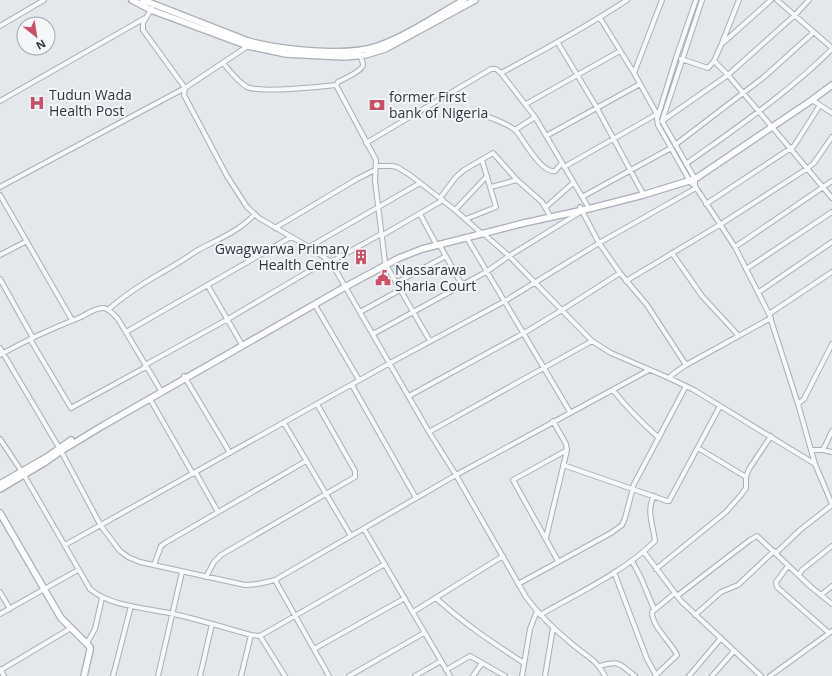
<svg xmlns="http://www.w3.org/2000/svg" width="832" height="676" font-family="'Open Sans',sans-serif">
  <rect width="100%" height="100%" fill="#e4e7eb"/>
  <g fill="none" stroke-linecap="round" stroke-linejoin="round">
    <defs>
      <path id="street" d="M696,0L676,58L657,119L658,125L691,183L695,186L735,247L769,314L798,404L815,464L832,504
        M739,0L722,43L714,61L728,75L832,198
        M777,0L832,48
        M152,8L143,23V30L185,88L184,95L227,176L247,207L259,218L309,247L331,262L429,432L456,475L526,597C539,615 555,630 572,644C585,655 597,660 605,676
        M600,18L634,73L658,116
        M0,26L44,0
        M724,42L771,0
        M558,43L597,108L642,192
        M681,59L708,68L714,61
        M223,63C230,71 237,81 247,87C259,93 320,87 336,85L338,82C344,79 362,71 363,65C363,62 361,58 360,55
        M501,73C544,50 586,27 627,0
        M634,73L662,0
        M336,85L376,160L375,181L385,262
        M812,100L832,113
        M0,101L145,18
        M526,104L620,51
        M481,114C490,118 511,124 517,132C524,141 542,174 555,171L562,163
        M662,121L728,75L795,15L809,0
        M515,130L535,117
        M546,136L640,84
        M366,143L491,69H496L501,73L535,117L587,205
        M675,145L764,77L814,32
        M686,164C736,128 788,93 832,49
        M376,166H392L397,167L410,175L455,210L480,232
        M564,167L657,114
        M695,186V179L662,121L702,0
        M0,187L185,88L248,46
        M491,187L517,180
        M0,195L72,320
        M582,197L671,148
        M440,198L456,177L464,170L493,153L517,180L542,202L549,214
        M706,204L794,146L820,105
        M546,207L573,183
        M580,207L599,243L620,273L647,305L686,365
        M455,210L487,176
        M420,214L435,242
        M466,219L496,207L482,160
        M275,228L357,179L375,170
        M484,234L509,256L592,341L611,353L669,378L694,390L815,464
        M381,236L443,200
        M467,238L570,412
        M439,244L462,285
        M309,247L420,183
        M735,247L832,181
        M672,253L702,296L738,335
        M0,255L27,241
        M331,262L381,234
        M386,265L430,341
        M746,269L832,212
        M0,279L33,338
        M626,281L721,224L808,168L814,163L832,137
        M396,283L446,256
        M208,286L241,343
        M759,292L832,242
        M315,305L359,380
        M108,310C124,295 142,284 161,273C174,266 186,258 198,250C219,239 239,231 255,214
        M360,312L400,290
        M769,314L832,272
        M126,332L291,237
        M373,334L486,272L509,256L582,211
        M30,339L71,408L146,367
        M0,348L61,451L101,526L120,551L128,557L140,562L245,585L258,584L275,580L456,475L649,370
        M0,355C26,340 53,328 81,317C87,314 96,307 104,308C110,309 114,315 118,319L160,389
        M145,365L228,319L328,260
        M184,376L230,453
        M669,378L673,374L686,365L771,318
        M352,385L416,498
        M613,390C627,408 642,423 659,438
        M409,396L524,333L562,310L620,273
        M150,399L193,474
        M798,404L804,399L832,344
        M284,423L351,536
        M429,432L592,341
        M0,439L22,472
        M698,448L746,477
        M811,450H823L832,452
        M823,450L832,431
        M563,465L667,501H669L720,406
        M196,473L218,512
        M24,475L90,589C111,607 148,608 174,614C200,620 226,628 251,635L260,636L385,564
        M364,529L450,676
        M546,538L567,450L566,444L553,421
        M65,545L390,363L505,301L599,243L696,188
        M644,552L681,601L761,676
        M776,553L800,530L832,505
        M558,561L513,480L567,450
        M632,561L641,578L654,609
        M154,565L161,546L165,543L306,461
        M788,566L776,582L777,587L829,633
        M656,569L726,512L741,495L746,488V477L749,469L771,436
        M614,572L647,659L656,675
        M799,575L802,570L832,546
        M206,577L214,562L221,555L355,477V471L317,404
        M275,580L329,676
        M518,584L611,533L622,525L625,518L634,484L686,386
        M0,592L10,609
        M821,595L832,586
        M677,596L750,540L757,536L811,587L832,604
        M436,598C463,623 493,643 524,663
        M413,612L503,556
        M0,614L78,570
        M540,615C578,593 624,572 655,541C653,525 646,510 654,496
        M695,615L721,592L738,585L774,551
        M260,636L285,676
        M87,643L95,629L102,598
        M314,649L405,598
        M600,666C620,660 619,664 635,676
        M0,669L4,676
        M1,670L71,628
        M446,670L470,656L505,676
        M113,676L131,606
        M158,676L182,572
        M200,676L212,624
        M241,676L251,635
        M349,676L424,633
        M415,676L441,661
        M473,676L482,663
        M522,676L530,629L537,611
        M545,676L553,628
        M655,676L677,655C671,642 652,627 652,612L675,593
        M689,676L721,638
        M712,676L734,651
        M770,676L832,631"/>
      <path id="secondary" d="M132,0L151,10L248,46L286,54L344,57L365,55L385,49L475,0
        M143,0L248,41C282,50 346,57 378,46C407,36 437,15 464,0
        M0,484L47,457L71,440
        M0,489L44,463L61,451L104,425L345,287L399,258L422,249L524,223L588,209L643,195L695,179L812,100L832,85
        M0,513L61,618L90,647V650L84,676"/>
    </defs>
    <use href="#street" stroke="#a9aeb5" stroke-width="6"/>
    <use href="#secondary" stroke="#a9aeb5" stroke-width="8"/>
    <use href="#street" stroke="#f7f8f9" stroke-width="4"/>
    <use href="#secondary" stroke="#fff" stroke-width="5.5"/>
  </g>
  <defs>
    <symbol id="hospital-bare" viewBox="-9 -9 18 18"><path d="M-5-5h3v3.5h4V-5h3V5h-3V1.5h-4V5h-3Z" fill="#c95067" stroke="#f4f6f8" stroke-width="2.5" paint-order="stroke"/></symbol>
    <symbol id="bank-bare" viewBox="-9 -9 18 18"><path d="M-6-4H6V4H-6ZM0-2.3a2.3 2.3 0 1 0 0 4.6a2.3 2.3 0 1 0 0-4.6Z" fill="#c95067" stroke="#f4f6f8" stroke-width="2.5" paint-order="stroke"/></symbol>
    <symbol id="building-bare" viewBox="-9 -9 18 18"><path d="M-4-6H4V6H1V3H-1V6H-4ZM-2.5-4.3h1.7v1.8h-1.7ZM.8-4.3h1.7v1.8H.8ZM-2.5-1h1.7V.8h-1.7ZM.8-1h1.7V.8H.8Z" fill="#c95067" stroke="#f4f6f8" stroke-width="2.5" paint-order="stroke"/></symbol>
    <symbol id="civic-bare" viewBox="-9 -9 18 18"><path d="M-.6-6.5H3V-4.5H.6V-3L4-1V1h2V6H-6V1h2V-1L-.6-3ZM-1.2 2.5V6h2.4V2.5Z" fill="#c95067" stroke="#f4f6f8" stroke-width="2.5" paint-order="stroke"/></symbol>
  </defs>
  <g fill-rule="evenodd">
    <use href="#hospital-bare" x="26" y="92" width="22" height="22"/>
    <use href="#bank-bare" x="366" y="94" width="22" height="22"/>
    <use href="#building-bare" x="350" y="246" width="22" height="22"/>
    <use href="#civic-bare" x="372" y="267" width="22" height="22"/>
  </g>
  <g text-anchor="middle" stroke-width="4" stroke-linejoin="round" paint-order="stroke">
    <g font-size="14" fill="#2c3543" stroke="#f4f6f8" text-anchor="start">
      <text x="49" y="100">Tudun Wada<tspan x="49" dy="16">Health Post</tspan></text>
      <text x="389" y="102">former First<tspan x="389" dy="16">bank of Nigeria</tspan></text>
      <text x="349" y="254" text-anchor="end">Gwagwarwa Primary<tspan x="349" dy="16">Health Centre</tspan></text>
      <text x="395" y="275">Nassarawa<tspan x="395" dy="16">Sharia Court</tspan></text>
    </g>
  </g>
  <g transform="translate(36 36) rotate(150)"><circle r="19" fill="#f4f6f8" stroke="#a4a9b0"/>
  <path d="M0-3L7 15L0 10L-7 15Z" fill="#c95067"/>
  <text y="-6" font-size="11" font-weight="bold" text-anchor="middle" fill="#2c3543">N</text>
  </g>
</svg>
